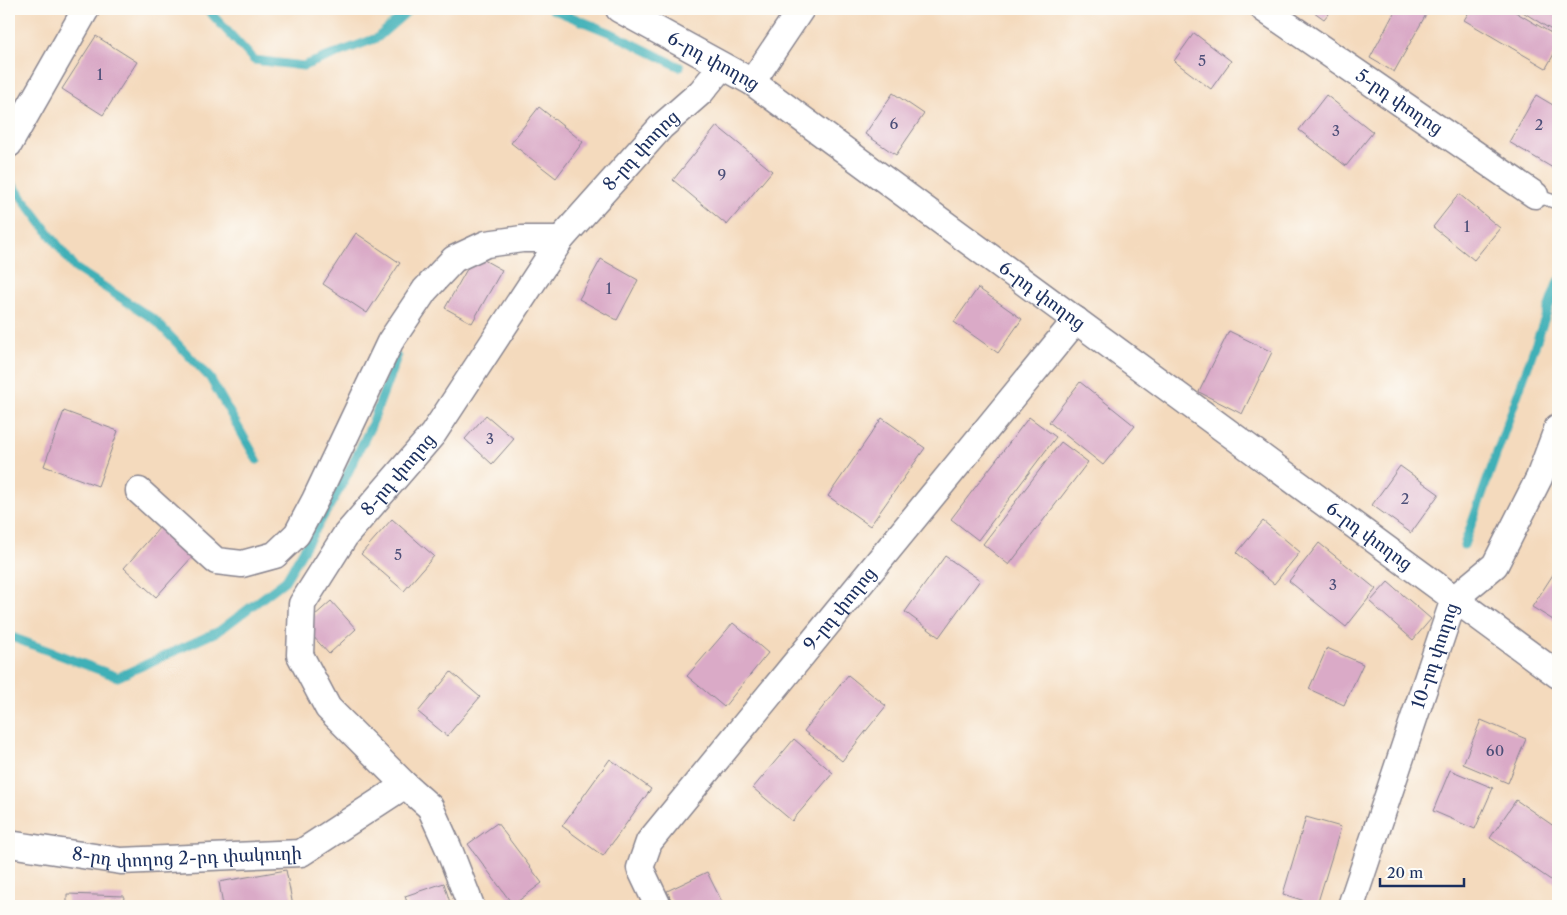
<svg xmlns="http://www.w3.org/2000/svg" width="1567" height="915" font-family="'Libre Caslon Text','Noto Serif Armenian',serif">
  <rect width="100%" height="100%" fill="#fdfcf7"/>
  <filter id="ink" filterUnits="userSpaceOnUse"><feTurbulence type="fractalNoise" baseFrequency=".02" numOctaves="2"/><feDisplacementMap in="SourceGraphic" scale="10" xChannelSelector="R" yChannelSelector="G"/><feConvolveMatrix kernelMatrix="1 2 1 2 8 2 1 2 1" color-interpolation-filters="sRGB"/></filter>
  <filter id="wash" filterUnits="userSpaceOnUse"><feTurbulence type="fractalNoise" baseFrequency=".0096" numOctaves="4" result="noise"/><feDisplacementMap in="SourceGraphic" scale="20" xChannelSelector="R" yChannelSelector="G"/><feGaussianBlur stdDeviation="1.12" result="paint"/><feColorMatrix in="noise" values="0 0 0 0 0 0 0 0 0 0 0 0 0 0 0 0 0 1.4 0 .05"/><feComposite in="paint" operator="in"/></filter>
  <g filter="url(#wash)">
    <rect width="100%" height="100%" fill="#f4dabd"/>
    <g fill="none" stroke-linecap="round" stroke-linejoin="round">
      <path stroke="#3fb0b7" stroke-width="9" d="M207,9L254,60L303,66L377,38L410,9
        M552,9L611,33L680,67
        M12,184L75,268L155,320L210,378L257,460
        M1464,545L1558,281
        M9,636L118,677L219,631L285,581L341,487L371,426L397,357"/>
    </g>
    <g id="blocks">
      <path fill="#daaac7" d="M1310,9H1332L1324,19Z
        M1396,9H1429L1394,72L1370,58Z
        M1471,9H1510L1558,37V47L1546,68L1464,20Z
        M1518,9H1558V34Z
        M1194,33L1231,61L1211,89L1174,61Z
        M96,36L137,62L103,115L62,89Z
        M893,93L924,114L896,155L865,134Z
        M1326,95L1373,132L1346,166L1299,130Z
        M1536,95L1558,108V171L1509,142Z
        M539,107L583,142L556,178L511,143Z
        M717,126L772,171L727,225L673,180Z
        M1459,194L1500,228L1474,260L1433,227Z
        M356,233L400,263L367,313L323,284Z
        M475,255L502,270L472,323L445,308Z
        M601,259L638,280L617,320L579,299Z
        M978,288L1022,319L998,353L954,322Z
        M1229,331L1272,352L1242,414L1199,392Z
        M1080,382L1135,426L1103,465L1049,422Z
        M64,411L118,431L98,486L44,466Z
        M486,415L514,439L492,464L465,439Z
        M1029,417L1056,437L978,540L951,519Z
        M882,418L925,448L870,526L828,496Z
        M1061,442L1088,462L1009,565L983,544Z
        M1400,466L1439,494L1411,533L1372,505Z
        M392,519L434,556L404,591L361,554Z
        M1263,521L1300,552L1274,584L1237,553Z
        M160,527L193,556L156,597L124,568Z
        M1319,543L1376,589L1346,627L1289,581Z
        M945,556L980,580L939,637L905,612Z
        M1554,573L1558,575V623L1532,607Z
        M1388,582L1431,619L1413,640L1370,602Z
        M331,601L356,629L329,654L311,634L313,617Z
        M733,623L768,653L724,707L687,676Z
        M1327,648L1363,664L1344,705L1309,689Z
        M451,672L480,697L447,736L418,712Z
        M848,675L886,706L842,761L804,731Z
        M1481,720L1526,739L1508,783L1463,764Z
        M794,739L833,773L792,821L753,788Z
        M610,759L651,789L603,856L562,826Z
        M1450,770L1493,788L1475,829L1433,811Z
        M1516,800L1558,829V885L1490,838Z
        M1306,817L1341,827L1317,905L1283,894Z
        M497,823L542,883L513,905L468,844Z
        M286,870L293,906H223L219,882Z
        M707,872L724,906H674L667,891Z
        M444,883L451,906H408L405,896Z
        M67,894L124,896L123,906H67Z"/>
    </g>
  </g>
  <g filter="url(#ink)">
    <use href="#blocks" fill-opacity="0" stroke="#88848e" stroke-width="1"/>
    <g fill="none" stroke-linecap="round" stroke-linejoin="round">
      <defs>
        <path id="service" d="M1535,195L1558,203"/>
        <g id="minor">
          <path id="s1" d="M619,9L752,82L1558,675"/>
          <path id="s2" d="M1264,9L1535,195"/>
          <path d="M752,82L801,9"/>
          <path d="M9,144L86,9"/>
          <path d="M139,491L216,561L242,564L275,555L297,534L315,500L390,342L425,290L454,259L486,244L522,239H561"/>
          <path id="s3" d="M9,844L121,861L301,853L405,785"/>
          <path id="s4" d="M471,906L448,847L430,807L405,785L328,708L300,655L302,604L345,536L433,434L561,239L661,127L701,92L722,66"/>
          <path id="s5" d="M658,906L640,868L649,842L1076,320"/>
          <path id="s6" d="M1351,906L1454,599L1495,565L1539,478L1558,427"/>
        </g>
      </defs>
      <use href="#service" stroke="#88848e" stroke-width="15"/>
      <use href="#minor" stroke="#88848e" stroke-width="29"/>
      <use href="#service" stroke="#fff" stroke-width="12"/>
      <use href="#minor" stroke="#fff" stroke-width="26"/>
    </g>
  </g>
  <g text-anchor="middle" stroke-width="4.5" stroke-linejoin="round" paint-order="stroke">
    <g font-size="15" fill="#4b4e78">
      <text x="1202" y="66">5</text>
      <text x="100" y="80">1</text>
      <text x="894" y="129">6</text>
      <text x="1539" y="130">2</text>
      <text x="1336" y="136">3</text>
      <text x="722" y="180">9</text>
      <text x="1467" y="232">1</text>
      <text x="609" y="294">1</text>
      <text x="490" y="444">3</text>
      <text x="1405" y="504">2</text>
      <text x="398" y="560">5</text>
      <text x="1333" y="590">3</text>
      <text x="1495" y="756">60</text>
    </g>
    <g font-size="18" fill="#1b2f5e" stroke="#fdfcf7">
      <text dy="6" stroke="none"><textPath href="#s1" startOffset="108">6-րդ փողոց</textPath></text>
      <text dy="6" stroke="none"><textPath href="#s2" startOffset="164">5-րդ փողոց</textPath></text>
      <text dy="6" stroke="none"><textPath href="#s4" startOffset="928">8-րդ փողոց</textPath></text>
      <text dy="6" stroke="none"><textPath href="#s1" startOffset="512">6-րդ փողոց</textPath></text>
      <text dy="6" stroke="none"><textPath href="#s4" startOffset="522">8-րդ փողոց</textPath></text>
      <text dy="6" stroke="none"><textPath href="#s1" startOffset="918">6-րդ փողոց</textPath></text>
      <text dy="6" stroke="none"><textPath href="#s5" startOffset="371">9-րդ փողոց</textPath></text>
      <text dy="6" stroke="none"><textPath href="#s6" startOffset="264">10-րդ փողոց</textPath></text>
      <text dy="6" stroke="none"><textPath href="#s3" startOffset="179">8-րդ փողոց 2-րդ փակուղի</textPath></text>
    </g>
  </g>
  <rect width="1567" height="915" fill="none" stroke="#fdfcf7" stroke-width="30"/>
  <path d="M1380 878v8h84v-8" fill="none" stroke="#1b2f5e" stroke-width="2.5"/>
  <text x="1387" y="878" font-size="15" fill="#1b2f5e" stroke="#fdfcf7" stroke-width="4" paint-order="stroke">20 m</text>
</svg>
